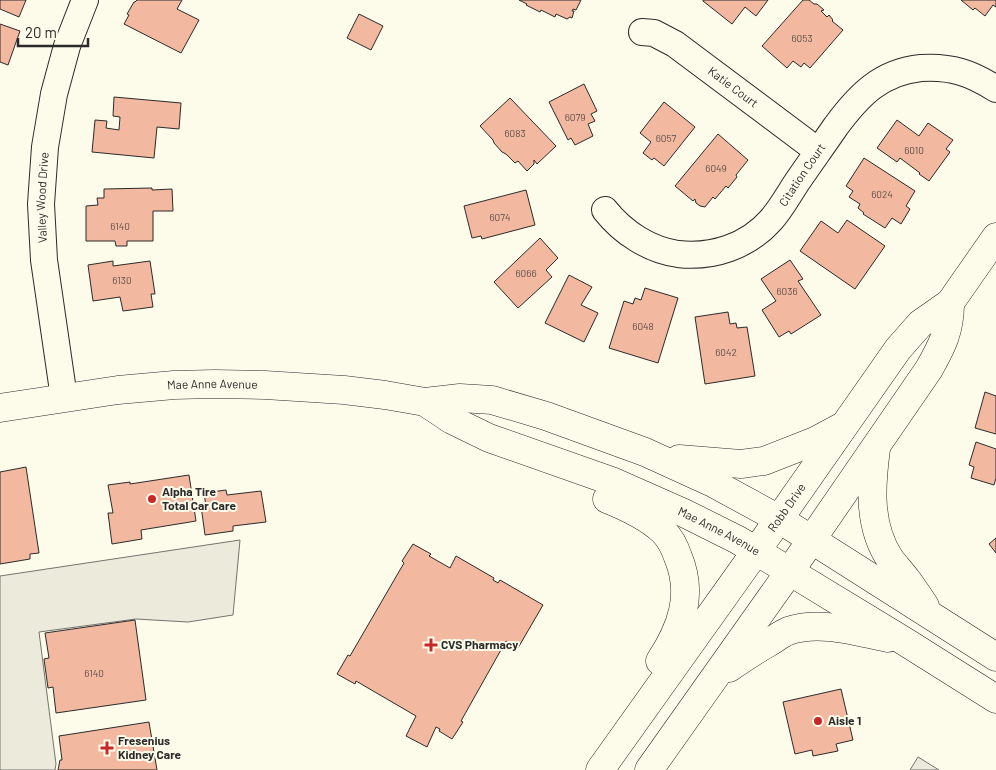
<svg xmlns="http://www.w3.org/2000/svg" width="996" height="770" font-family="Barlow,sans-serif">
  <rect width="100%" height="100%" fill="#fdfbea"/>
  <path fill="#eceadb" stroke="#74746e" d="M240,540L233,615L188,622L136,619L39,632L56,764L55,770H0V576Z
    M918,757L939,770H910Z"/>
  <path fill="#f2b8a0" stroke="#2b2b2b" d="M0,0H26L19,17L0,9Z
    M137,0H182L177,9L199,20L181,53L124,24L129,15L127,14L134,2H135Z
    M519,0H581L576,10L573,9L572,11H574L572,18L570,17L567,19L556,14L555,17L541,10L540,12L526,5L527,4Z
    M703,0H768L756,16L745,7L732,24L703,1Z
    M803,0H809L814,4H817L824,10L821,11L827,17L829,15L833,20L832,21L843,30L810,68L804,63L801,67L793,61L787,68L762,46Z
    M961,0H996V7L993,5L985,16L975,8L973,10Z
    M359,14L383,26L371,50L347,38Z
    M0,24L20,31L8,65L0,62Z
    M584,84L597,111L591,114L595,121L588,124L593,136L575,145L571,138L568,140L549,102Z
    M114,97L181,103L179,129L157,127L154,158L92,152L95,120L107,121L106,128L119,130L120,117L113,116Z
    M510,98L556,146L537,164L534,160V164L527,171L518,161L515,163L506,154L502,152L494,143L493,140L480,126Z
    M664,102L695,127L664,166L654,158L652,160L643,153L651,142L640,133Z
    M897,120L919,136L928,123L953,140L946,149L950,152L929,181L919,174L920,173L900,158L897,162L877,148Z
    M718,134L748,160L736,175L737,177L728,188L726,186L715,199L713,197L705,207L700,206L696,203L695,199L693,201L675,186Z
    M864,158L915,191L906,206L910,209L901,224L892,218L885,228L863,214L864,213L858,208L860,204L849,197L853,191L846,186Z
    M152,188V190L172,189L173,211H153V241H127V246H116L115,241H86V206L98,205L97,198H104V189Z
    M526,190L535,225L482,239L481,236L472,238L464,206Z
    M847,220L885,246L855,289L800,251L821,221L838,233Z
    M540,238L558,258L546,270L552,277L518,308L494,282Z
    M790,260L803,279L798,281L821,315L791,334L789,331L779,337L762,310L776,301L761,279Z
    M113,261V266L150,261L155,294H151L153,307L123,311L120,297L93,301L88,265Z
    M569,275L592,287L581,305L598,313L584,342L545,323Z
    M645,288L678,298L658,363L609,348L624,301L633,304L635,298L641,300Z
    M728,312L730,324L736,323L737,328L747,327L755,376L705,384L695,317Z
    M985,392L996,396V434L975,428Z
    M976,442L996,449V478L994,485L971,478L974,467L969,465Z
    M26,467L39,553L30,554V559L0,564V472Z
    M189,475L196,521L141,530L142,539L112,544L108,513H113L108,485L130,482V484Z
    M226,490L227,495L261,491L266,522L233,526V531L205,535L201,506H206L204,493Z
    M996,538V553L989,544Z
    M413,544L431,554L429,556L450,568L456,556L494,578L493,580L498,583L500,580L543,605L518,648L506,641L461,721L463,722L452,739L439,731L440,729L436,727L427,747L406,736L416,716L356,681L355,684L337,674L348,655L350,656L404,563L402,561Z
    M135,620L146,700L56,713L53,687L48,688L44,659L49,658L45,633Z
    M841,689L853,740L836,744L838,751L813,756L812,750L795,754L783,702Z
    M149,722L157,770H58L60,760H62L59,736Z"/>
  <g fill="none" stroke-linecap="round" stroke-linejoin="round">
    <defs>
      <g id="minor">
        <path id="s1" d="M642,32L654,33L675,44L818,151"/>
        <path id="s2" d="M605,210C623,233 650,250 678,254C713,258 748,246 771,220C781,209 789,194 797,182C810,163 823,145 836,126C859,95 881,72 921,68C951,66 971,73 996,89"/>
        <path id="s3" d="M64,398L44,260L41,204L45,147L54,94L67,46L85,0"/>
      </g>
      <g id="major">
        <path id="s4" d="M425,402L452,420L489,438L614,482L684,513L738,540L904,641L996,699"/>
        <path id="s5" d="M0,408L118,390L174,385L214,384L265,385L344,390L385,395L425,402L460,398L492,400L546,416L645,452L713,483L779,519L996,657"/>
        <path d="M876,449C871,486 868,526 890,559C895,566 902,573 907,580C913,588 919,597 925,606"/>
        <path d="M679,459L741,464L764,461L815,441L843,426"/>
        <path d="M607,499C627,507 647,516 663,531C670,538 675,548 678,557C694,595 681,629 660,661"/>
        <path d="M729,668C742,659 754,651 768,643C775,639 781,634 788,631C820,620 857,632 888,638"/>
        <path id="s6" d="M600,770L779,519L898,349L920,324L950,303L996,237"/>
        <path d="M649,770L790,571L929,369C942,346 950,331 950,303"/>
      </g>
    </defs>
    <use href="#minor" stroke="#2b2b2b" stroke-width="28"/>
    <use href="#major" stroke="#2b2b2b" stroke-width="29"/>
    <use href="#minor" stroke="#fdfbea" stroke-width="26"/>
    <use href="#major" stroke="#fdfbea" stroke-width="28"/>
  </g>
  <g fill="#c62828" stroke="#fdfbea" stroke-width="2">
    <circle cx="152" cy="499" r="5"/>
    <path d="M428.5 637.5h5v5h5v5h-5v5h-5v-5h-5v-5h5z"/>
    <circle cx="818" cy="721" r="5"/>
    <path d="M104.5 740.5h5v5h5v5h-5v5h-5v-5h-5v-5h5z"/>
  </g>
  <g text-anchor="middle" stroke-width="4" stroke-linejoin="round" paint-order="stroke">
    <g font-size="10" fill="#5d4e48">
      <text x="802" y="42">6053</text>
      <text x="575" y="121">6079</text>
      <text x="515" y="137">6083</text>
      <text x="666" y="142">6057</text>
      <text x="914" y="154">6010</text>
      <text x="716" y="172">6049</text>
      <text x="882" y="198">6024</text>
      <text x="500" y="221">6074</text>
      <text x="120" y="230">6140</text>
      <text x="526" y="277">6066</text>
      <text x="122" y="284">6130</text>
      <text x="787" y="295">6036</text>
      <text x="643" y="330">6048</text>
      <text x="726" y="356">6042</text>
      <text x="94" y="677">6140</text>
    </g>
    <g font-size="12" fill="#2b2b2b" stroke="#fdfbea">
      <text dy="4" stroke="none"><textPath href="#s1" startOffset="108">Katie Court</textPath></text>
      <text dy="4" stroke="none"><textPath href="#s2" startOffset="245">Citation Court</textPath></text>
      <text dy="4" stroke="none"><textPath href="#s3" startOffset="202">Valley Wood Drive</textPath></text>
      <text dy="4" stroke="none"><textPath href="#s5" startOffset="214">Mae Anne Avenue</textPath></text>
      <text dy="4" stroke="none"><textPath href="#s6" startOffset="322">Robb Drive</textPath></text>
      <text dy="4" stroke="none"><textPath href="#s4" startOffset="322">Mae Anne Avenue</textPath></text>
    </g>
    <g font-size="12" font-weight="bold" fill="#2b2b2b" stroke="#fdfbea" text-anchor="start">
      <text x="162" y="496">Alpha Tire<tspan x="162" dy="14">Total Car Care</tspan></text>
      <text x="441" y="649">CVS Pharmacy</text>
      <text x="828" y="725">Aisle 1</text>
      <text x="118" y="745">Fresenius<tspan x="118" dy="14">Kidney Care</tspan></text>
    </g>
  </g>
  <path d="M18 38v8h70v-8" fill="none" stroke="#2b2b2b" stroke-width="2.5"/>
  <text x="25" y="38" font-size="15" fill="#2b2b2b" stroke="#fdfbea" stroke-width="4" paint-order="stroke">20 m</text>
</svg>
